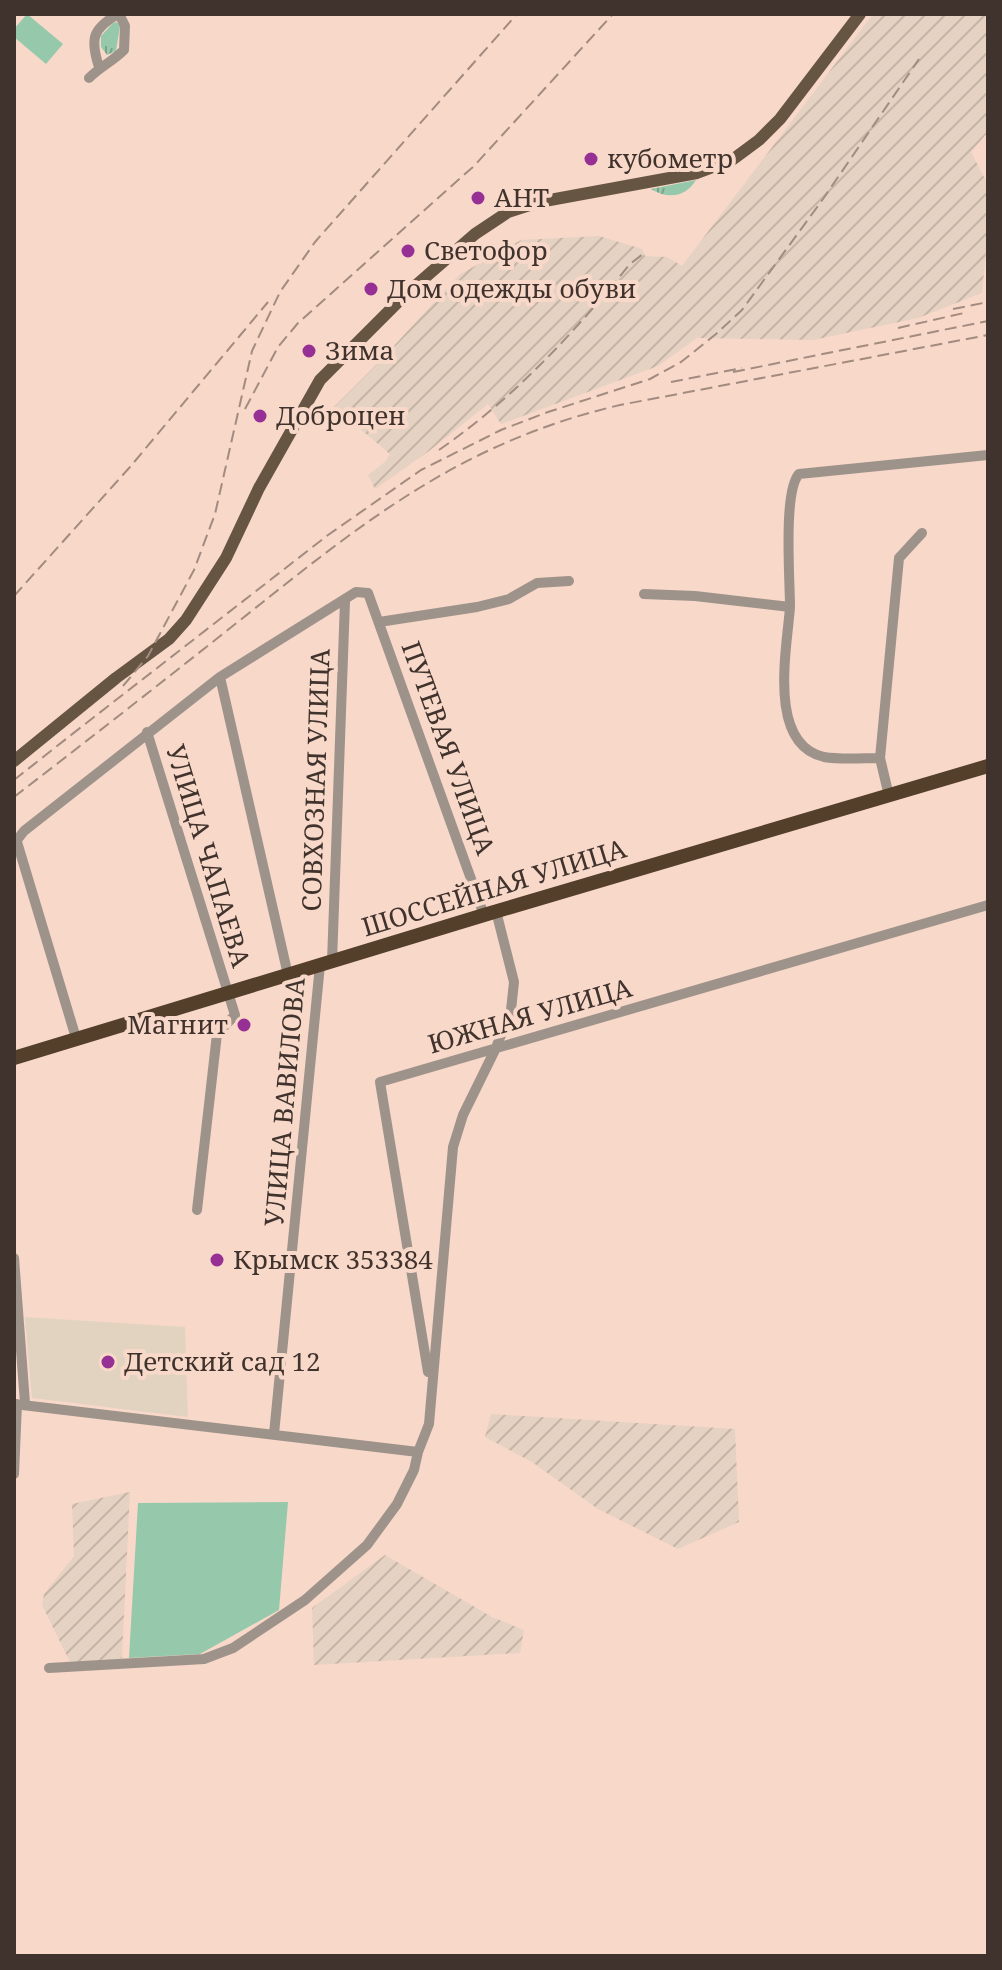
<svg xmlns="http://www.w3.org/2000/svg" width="1002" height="1970" font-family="'Noto Serif',serif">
  <defs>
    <pattern id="industrial-furrows" width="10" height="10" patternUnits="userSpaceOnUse" patternTransform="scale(2)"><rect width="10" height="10" fill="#e5d2c2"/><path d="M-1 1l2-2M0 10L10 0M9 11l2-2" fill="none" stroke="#c6b5a7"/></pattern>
    <pattern id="grass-tufts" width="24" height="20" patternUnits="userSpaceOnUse" patternTransform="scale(2)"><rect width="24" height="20" fill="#96c9ab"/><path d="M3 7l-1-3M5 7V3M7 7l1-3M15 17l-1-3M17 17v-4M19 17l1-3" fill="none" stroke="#7ca48c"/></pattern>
  </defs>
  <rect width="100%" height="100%" fill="#f8d8c8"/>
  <path fill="url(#industrial-furrows)" d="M873,14H988V132L971,152L988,185V232L982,293L918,318L813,340L697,338L658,366L501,424L488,404L429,451L375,489L368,475L385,462L390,454L334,407L381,360L459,275L521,240L599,236L642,249L645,256L667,257L682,266Z
    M491,1414L735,1429L739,1522L678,1549L598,1509L532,1462L485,1437Z
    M130,1492L122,1658L98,1665L71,1664L42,1605L44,1594L74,1556L72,1504Z
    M385,1555L492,1617L524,1630L520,1653L314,1665L312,1608Z"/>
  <path fill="#e2d3c1" d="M25,1317L185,1327L188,1417L32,1398Z"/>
  <path fill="url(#grass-tufts)" d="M117,22L120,26L116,51L107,55L101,47V36L113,23Z
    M696,180C685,198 667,199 651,189Z"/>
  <path fill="#96c9ab" d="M27,14L63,44L46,64L14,37V29Z
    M288,1502L279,1610L200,1654L129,1658L138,1503Z"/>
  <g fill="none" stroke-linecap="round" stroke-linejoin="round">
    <path stroke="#9e938a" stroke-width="10" d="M99,67C90,39 92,29 118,14
      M89,78C100,67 113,61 124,50L125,26L119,14
      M644,594L695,596L790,607C787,649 767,744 824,757C841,760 863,758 880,758
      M790,607C790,580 783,491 799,474L988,455
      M379,622L477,607L509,599L537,583L569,581
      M220,677L288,975
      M147,732L235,1015L217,1034L197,1210
      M889,796L880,758L899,558L922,533
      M17,842L76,1038
      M14,844L24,831L220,677L356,592L368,593L484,915
      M332,962L345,601
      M14,1258L25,1403
      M428,1372L380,1082L988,905
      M14,1404L418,1452
      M274,1434L320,965
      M14,1474L17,1404
      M49,1668L204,1659L233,1648L305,1600L367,1545L397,1504L414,1470L418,1452L429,1424L453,1147L463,1115L495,1050L511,1010L514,982L496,911"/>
    <path stroke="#675544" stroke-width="12" d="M14,761L116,678L169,639L186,620L226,558L259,488L320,380L406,294L475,234L508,212L539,202L697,173L732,160L759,140L780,119L860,14"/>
    <path stroke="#543f2b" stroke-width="14" d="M14,1058L484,915L988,766"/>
    <path stroke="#a28b80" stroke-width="2" stroke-dasharray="12 6" stroke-linecap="butt" d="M953,309L988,302
      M898,328L964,313
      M733,372L988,321
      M671,382L742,368
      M245,409L278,347L298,323L474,166L613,14
      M439,450C515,397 572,335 630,264L643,254
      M14,596L130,467L268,302
      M123,686L148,656L194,570L215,514L252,351L280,292L315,242L517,14
      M71,735L328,535L421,470L501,430L548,412L650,379L681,362L716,334L742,310L823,199L919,59
      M14,780L80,728
      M14,797C88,740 161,683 234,625C361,524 458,443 620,405L988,335"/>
  </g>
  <g fill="#963095" stroke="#f8d8c8" stroke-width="3">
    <circle cx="591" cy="159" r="8"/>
    <circle cx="478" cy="198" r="8"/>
    <circle cx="408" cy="251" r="8"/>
    <circle cx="371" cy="289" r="8"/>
    <circle cx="309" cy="351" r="8"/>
    <circle cx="260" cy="416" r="8"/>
    <circle cx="244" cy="1025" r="8"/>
    <circle cx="217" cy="1260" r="8"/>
    <circle cx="108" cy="1362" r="8"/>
  </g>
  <g text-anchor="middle" stroke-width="8" stroke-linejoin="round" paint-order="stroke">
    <g font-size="26" fill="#40332d" stroke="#f8d8c8" text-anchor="start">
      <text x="607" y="168">кубометр</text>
      <text x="494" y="207">АНТ</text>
      <text x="424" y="260">Светофор</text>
      <text x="387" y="298">Дом одежды обуви</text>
      <text x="325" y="360">Зима</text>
      <text x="276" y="425">Доброцен</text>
      <text x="228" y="1034" text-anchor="end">Магнит</text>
      <text x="233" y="1269">Крымск 353384</text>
      <text x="124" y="1371">Детский сад 12</text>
    </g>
    <g font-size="26" fill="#40332d" stroke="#f8d8c8">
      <text transform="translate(448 748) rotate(70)" y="9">ПУТЕВАЯ УЛИЦА</text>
      <text transform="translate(316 780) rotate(-88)" y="9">СОВХОЗНАЯ УЛИЦА</text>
      <text transform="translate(208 856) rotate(73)" y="9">УЛИЦА ЧАПАЕВА</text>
      <text transform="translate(494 888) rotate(-17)" y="9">ШОССЕЙНАЯ УЛИЦА</text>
      <text transform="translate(530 1016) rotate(-16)" y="9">ЮЖНАЯ УЛИЦА</text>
      <text transform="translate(285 1102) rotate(-85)" y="9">УЛИЦА ВАВИЛОВА</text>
    </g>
  </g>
  <rect width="1002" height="1970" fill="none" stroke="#40332d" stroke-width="32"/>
</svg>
